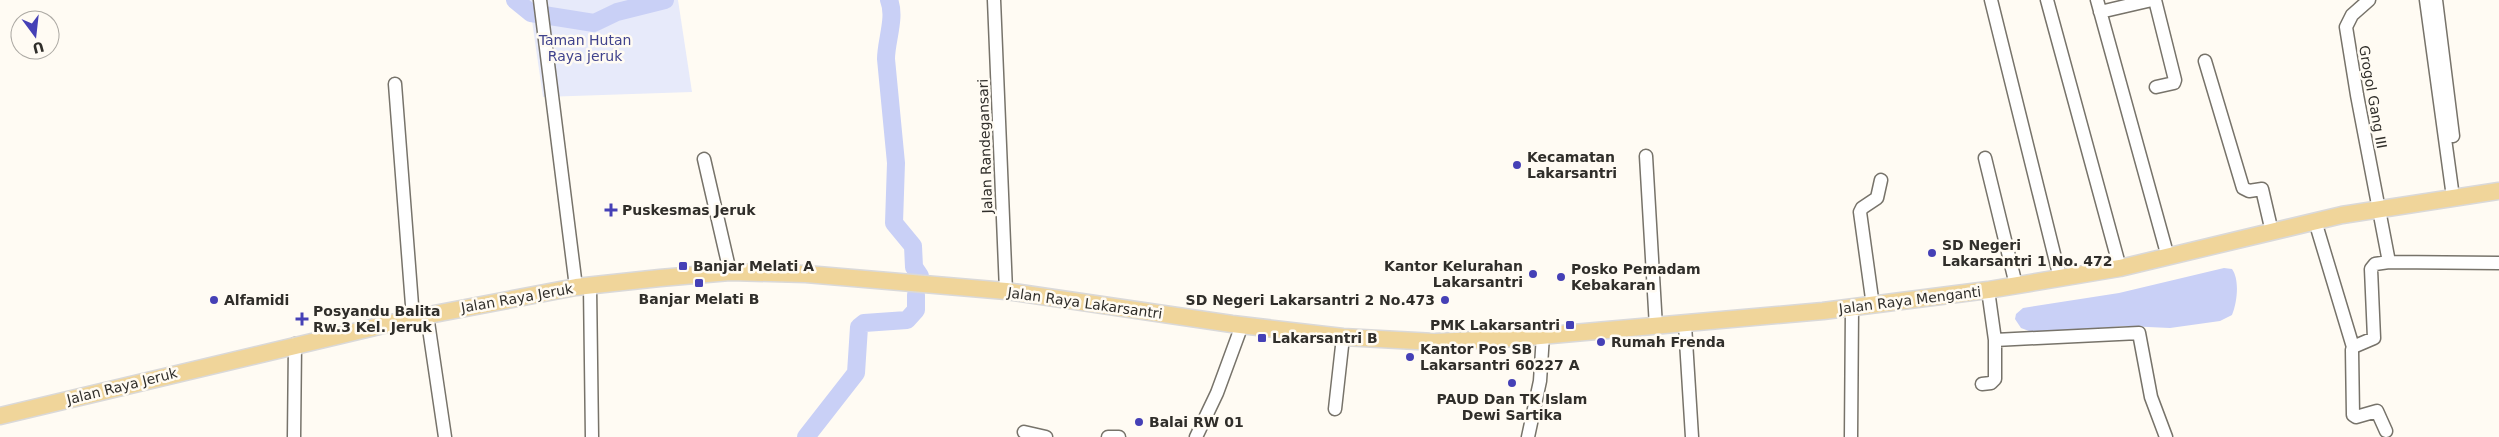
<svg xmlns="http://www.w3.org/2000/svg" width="2499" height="437" font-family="'DejaVu Sans',sans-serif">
  <rect width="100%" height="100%" fill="#fffbf3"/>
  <path fill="#e7eafa" d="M529,0H678L692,92L543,97Z"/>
  <path fill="#c9d0f6" d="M2224,268L2232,269C2240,280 2237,303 2232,315L2220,321L2170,328L2126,326L2043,332L2029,331L2021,328L2015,319L2016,314L2023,308L2119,293Z"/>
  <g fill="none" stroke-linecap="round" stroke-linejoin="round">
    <path stroke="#c9d0f6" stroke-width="18" d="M515,0L531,13L594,23L617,12L665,0
      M889,0C896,17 886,41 886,59L896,163L894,223L913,246L914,267L920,276V283
      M806,437L856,373L859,327L864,323L907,320L916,310V295"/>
    <defs>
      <path id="minor" d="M540,0L576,287
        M994,0L1006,291
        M1991,0L2060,278
        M2047,0L2120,268
        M2097,0L2168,257
        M2155,0L2175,80L2174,83L2156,87
        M2369,0L2352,15L2346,27L2357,95L2389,262L2499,263
        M2426,0L2453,197
        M2436,0L2453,136
        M2100,12L2152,0
        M2205,61L2243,188L2249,191L2262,189L2272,232
        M395,84L413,318
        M1646,156L1656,327
        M1985,158L2016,285
        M704,159L730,272
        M2315,221L2353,347
        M590,286L592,437
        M1873,306L1860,212L1862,208L1877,198L1881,180
        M427,315L445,437
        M1685,325L1692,437
        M1995,340L2139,333L2151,397L2166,437
        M1982,384L1991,383L1995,379V340L1988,290
        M1335,409L1343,337
        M2386,431L2377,411L2356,417L2353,415L2352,350L2353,347L2374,338L2371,269L2375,264L2389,262
        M1024,432L1046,437
        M294,437L295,344
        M1108,437H1119
        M1196,437L1217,393L1242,325
        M1528,437L1540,381L1543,335
        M1851,437L1852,308"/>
      <path id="major" d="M0,416L413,318L576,287L660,278L730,272L806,274L1006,291L1232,324L1343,337L1435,342L1517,338L1823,311L1988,290L2120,268L2342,215L2499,191"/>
    </defs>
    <use href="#minor" stroke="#77736a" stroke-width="15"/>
    <use href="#major" stroke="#dad9d9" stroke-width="19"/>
    <use href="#minor" stroke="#fff" stroke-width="12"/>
    <use href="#major" stroke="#f0d59a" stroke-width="16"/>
  </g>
  <g fill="#4540b6" stroke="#fffbf3" stroke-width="2">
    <circle cx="1517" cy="165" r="5"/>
    <path d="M608.5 202.5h5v5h5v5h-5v5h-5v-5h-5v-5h5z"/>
    <circle cx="1932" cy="253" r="5"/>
    <rect x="678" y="261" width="10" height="10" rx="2.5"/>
    <circle cx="1533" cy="274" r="5"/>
    <circle cx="1561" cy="277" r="5"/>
    <rect x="694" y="278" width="10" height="10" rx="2.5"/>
    <circle cx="214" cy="300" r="5"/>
    <circle cx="1445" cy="300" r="5"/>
    <path d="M299.5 311.5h5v5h5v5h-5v5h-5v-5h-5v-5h5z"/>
    <rect x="1565" y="320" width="10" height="10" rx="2.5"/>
    <rect x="1257" y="333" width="10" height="10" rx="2.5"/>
    <circle cx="1601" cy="342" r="5"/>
    <circle cx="1410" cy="357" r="5"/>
    <circle cx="1512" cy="383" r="5"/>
    <circle cx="1139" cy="422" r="5"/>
  </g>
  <g text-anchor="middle" stroke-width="5" stroke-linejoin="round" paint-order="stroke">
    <g font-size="14" fill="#40438d" stroke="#fffbf3">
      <text x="585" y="45">Taman Hutan<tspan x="585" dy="16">Raya jeruk</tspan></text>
    </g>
    <g font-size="14" fill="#302e2a" stroke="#fffbf3">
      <text transform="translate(2373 97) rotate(80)" y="5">Grogol Gang III</text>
      <text transform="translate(985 146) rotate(-92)" y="5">Jalan Randegansari</text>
      <text transform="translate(517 298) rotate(-10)" y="5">Jalan Raya Jeruk</text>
      <text transform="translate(1910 300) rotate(-7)" y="5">Jalan Raya Menganti</text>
      <text transform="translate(1085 303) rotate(8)" y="5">Jalan Raya Lakarsantri</text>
      <text transform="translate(122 386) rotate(-14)" y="5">Jalan Raya Jeruk</text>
    </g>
    <g font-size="14" font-weight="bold" fill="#302e2a" stroke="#fffbf3" text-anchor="start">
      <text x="1527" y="162">Kecamatan<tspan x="1527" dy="16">Lakarsantri</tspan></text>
      <text x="622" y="215">Puskesmas Jeruk</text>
      <text x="1942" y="250">SD Negeri<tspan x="1942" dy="16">Lakarsantri 1 No. 472</tspan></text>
      <text x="693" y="271">Banjar Melati A</text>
      <text x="1523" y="271" text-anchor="end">Kantor Kelurahan<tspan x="1523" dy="16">Lakarsantri</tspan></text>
      <text x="1571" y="274">Posko Pemadam<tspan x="1571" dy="16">Kebakaran</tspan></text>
      <text x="699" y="304" text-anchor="middle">Banjar Melati B</text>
      <text x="224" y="305">Alfamidi</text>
      <text x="1435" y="305" text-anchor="end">SD Negeri Lakarsantri 2 No.473</text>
      <text x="313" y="316">Posyandu Balita<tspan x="313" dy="16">Rw.3 Kel. Jeruk</tspan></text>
      <text x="1560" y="330" text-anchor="end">PMK Lakarsantri</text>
      <text x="1272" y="343">Lakarsantri B</text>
      <text x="1611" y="347">Rumah Frenda</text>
      <text x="1420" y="354">Kantor Pos SB<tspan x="1420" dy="16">Lakarsantri 60227 A</tspan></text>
      <text x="1512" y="404" text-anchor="middle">PAUD Dan TK Islam<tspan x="1512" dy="16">Dewi Sartika</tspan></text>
      <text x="1149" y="427">Balai RW 01</text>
    </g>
  </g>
  <g transform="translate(35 35) rotate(165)"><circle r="24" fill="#fffbf3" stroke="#aca9a3"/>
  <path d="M0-4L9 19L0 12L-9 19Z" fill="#4540b6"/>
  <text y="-8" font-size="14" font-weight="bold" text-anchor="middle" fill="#302e2a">U</text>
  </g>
</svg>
